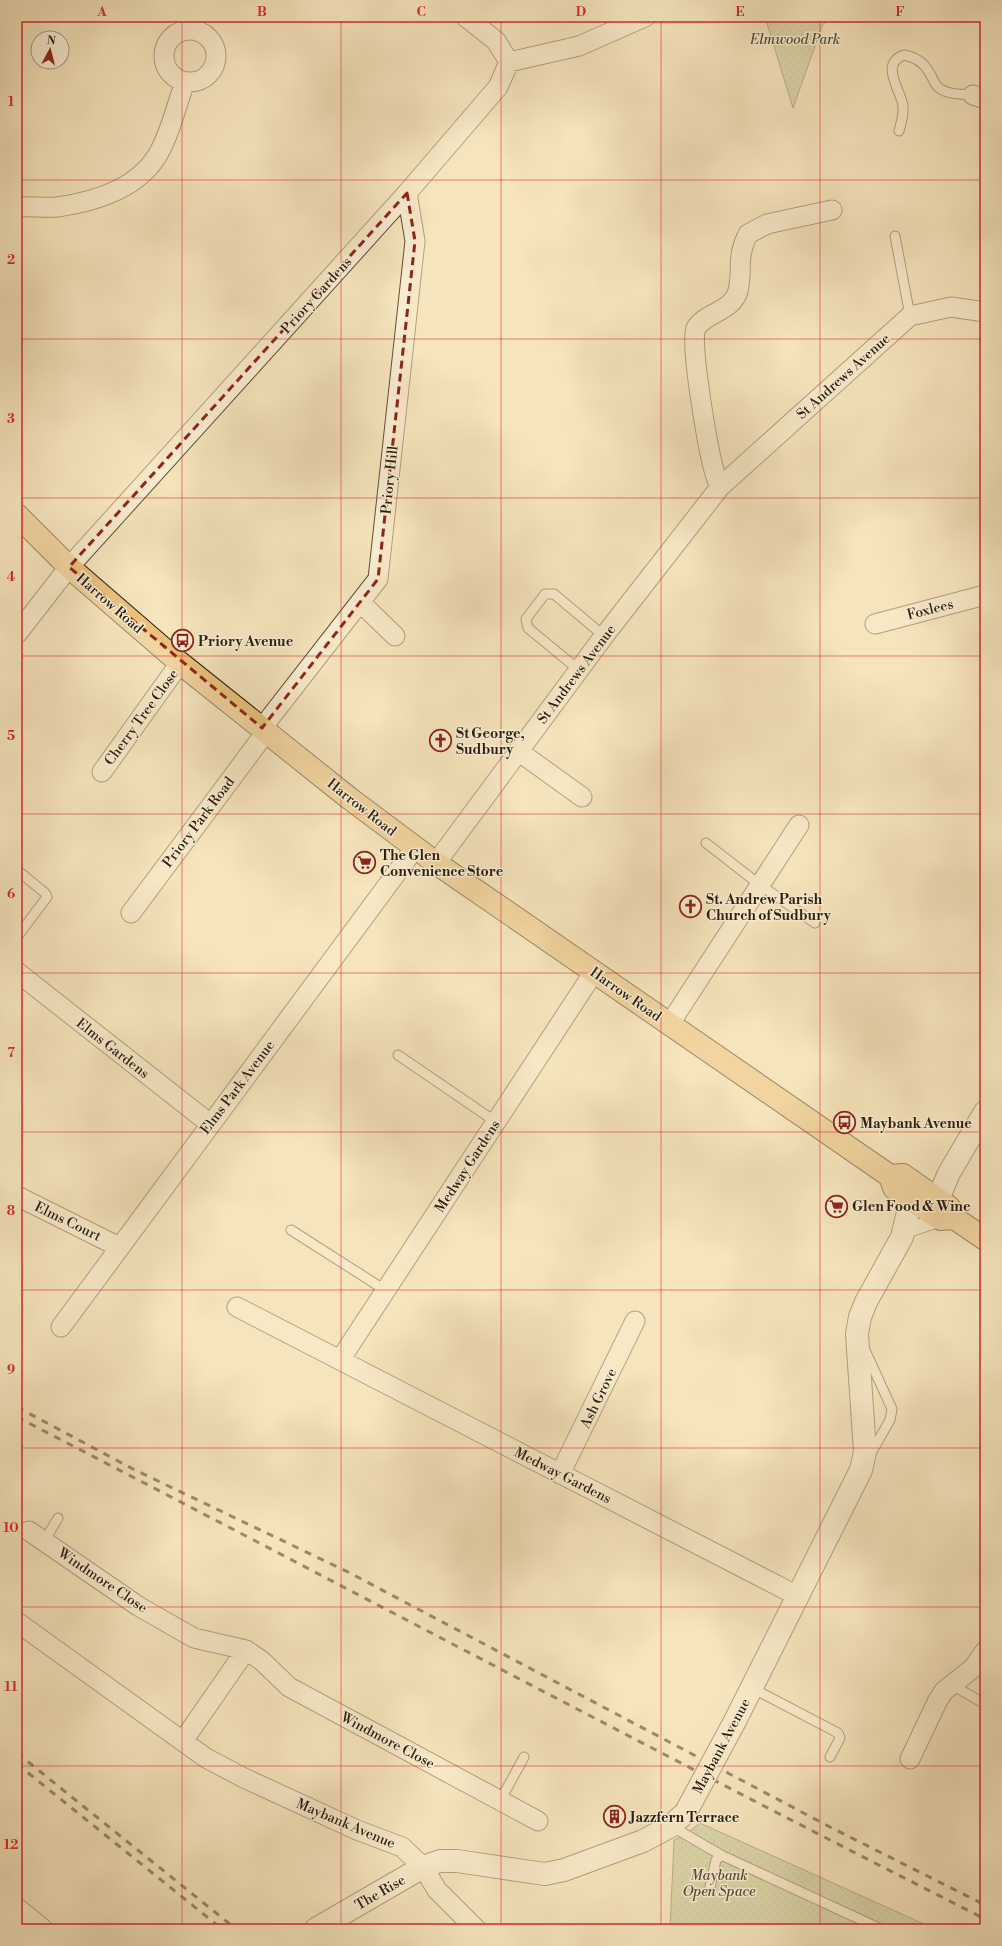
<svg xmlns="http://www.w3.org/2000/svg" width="1002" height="1946" font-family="'Libre Bodoni',serif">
  <defs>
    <pattern id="grass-dots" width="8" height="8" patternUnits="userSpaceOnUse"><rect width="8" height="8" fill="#bac492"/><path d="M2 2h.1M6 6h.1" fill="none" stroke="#a0a87d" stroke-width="1.8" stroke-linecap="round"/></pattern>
    <pattern id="forest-crowns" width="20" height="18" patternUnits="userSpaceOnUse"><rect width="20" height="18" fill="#bac492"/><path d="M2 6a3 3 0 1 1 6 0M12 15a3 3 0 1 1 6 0" fill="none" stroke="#a0a87d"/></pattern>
  </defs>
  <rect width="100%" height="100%" fill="#f5e4bc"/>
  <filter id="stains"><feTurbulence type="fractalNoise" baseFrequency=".005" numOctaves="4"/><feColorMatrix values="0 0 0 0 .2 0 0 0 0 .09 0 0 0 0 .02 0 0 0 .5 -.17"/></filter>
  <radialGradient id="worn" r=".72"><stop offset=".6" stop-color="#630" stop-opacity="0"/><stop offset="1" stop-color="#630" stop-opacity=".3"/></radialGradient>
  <path fill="url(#grass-dots)" stroke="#74704e" d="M765,17H835L823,24L793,108Z
    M700,1823L935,1929H670L674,1840L682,1837Z"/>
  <path fill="url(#forest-crowns)" stroke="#74704e" d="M792,17H824L817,21Z"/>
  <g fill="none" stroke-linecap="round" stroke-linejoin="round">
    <defs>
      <path id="service" d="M899,131C901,123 904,115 903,106C901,90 879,64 904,55C915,57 924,63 929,72C933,78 934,84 939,88C948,95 962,94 973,95
        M895,236L910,316
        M579,670L528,628L526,619L545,594H554L604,636
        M706,843L760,885L815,923
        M17,937L47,897L45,893L17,870
        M398,1055L496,1122
        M291,1230L385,1290
        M865,1350L892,1409L890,1420L870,1455
        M45,1540L58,1518
        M952,1685L985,1704
        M752,1688L838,1733L840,1738L830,1757
        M500,1801L524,1757
        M671,1826L721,1855L881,1929
        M710,1887L716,1860L721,1855"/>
      <path id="pedestrian" d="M902,1237L911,1229L941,1219"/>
      <path id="minor" d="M164 56a26 26 0 1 1 52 0a26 26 0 1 1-52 0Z
        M509,62L579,46L645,17
        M973,95L985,99
        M17,207C30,206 44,208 57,207C93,202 136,190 157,156C170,135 176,106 185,82
        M720,487C716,478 713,468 711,458C707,440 689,339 696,328C706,312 732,312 738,291C743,269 736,257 748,234L767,224L832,210
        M361,603L395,636
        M875,624L985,595
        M17,634L69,567L407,193L498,87L509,62L496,41L466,17
        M262,728L378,579L415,241L407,193
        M518,751L582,797
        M102,772L180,663
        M436,863L604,636L720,487L910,316L951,307L985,312
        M131,913L266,732
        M17,972L209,1123
        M669,1025L799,825
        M17,1196L119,1247
        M237,1307L786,1590
        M61,1327L415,848
        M340,1360L594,972
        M560,1474L635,1321
        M29,1531L138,1606L194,1638L246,1650L262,1661L289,1687L538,1821
        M17,1622L206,1758L244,1778L357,1830L402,1847L423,1867L437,1890L476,1929
        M183,1741L246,1650
        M910,1759L938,1700L944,1691L973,1668L985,1651
        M17,1908L43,1929"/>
      <path id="tertiary" d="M938,1199L949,1173L985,1112
        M735,1721L861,1470L865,1452L857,1334L860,1317L866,1302L902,1237L911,1200
        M316,1929L423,1867L440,1861H457L545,1874L564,1870L643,1841L671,1826L686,1812"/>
      <path id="primary" d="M17,515L69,567L180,663L349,798L436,863L890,1176L894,1188L911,1200L941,1219L954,1218
        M890,1176L903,1175L949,1207L954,1218L985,1239"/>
    </defs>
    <use href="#service" stroke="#5f4f37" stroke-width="11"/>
    <use href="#pedestrian" stroke="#5f4f37" stroke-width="16"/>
    <use href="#minor" stroke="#5f4f37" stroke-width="21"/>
    <use href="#tertiary" stroke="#5f4f37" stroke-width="24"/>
    <use href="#primary" stroke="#2d1d0b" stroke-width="24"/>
    <use href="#service" stroke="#f8edd3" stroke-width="9"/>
    <use href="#pedestrian" stroke="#f8edd3" stroke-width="14"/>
    <use href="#minor" stroke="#f8edd3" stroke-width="19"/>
    <use href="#tertiary" stroke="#f8edd3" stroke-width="22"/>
    <use href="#primary" stroke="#eac27e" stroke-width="22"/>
    <path stroke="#2d1d0b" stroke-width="3" stroke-dasharray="7 7" stroke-linecap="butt" d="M17,1407L133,1469L348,1572L830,1827L985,1905
      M17,1417C340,1584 661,1755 985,1919
      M17,1753L236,1929
      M17,1764L222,1929"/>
    <defs>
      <path id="tertiary-bridge" d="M686,1812L735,1721"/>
    </defs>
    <use href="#tertiary-bridge" stroke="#5f4f37" stroke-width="24" stroke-linecap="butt"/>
    <use href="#tertiary-bridge" stroke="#f8edd3" stroke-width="22"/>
  </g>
  <path d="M0 0H1002V1946H0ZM407,193L415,241L378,579L262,728L69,567Z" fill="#f5e4bc" fill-opacity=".55" fill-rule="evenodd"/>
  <path fill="none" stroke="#8f2418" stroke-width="3" stroke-dasharray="8 5" stroke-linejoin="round" d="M407,193L415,241L378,579L262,728L69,567Z"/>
  <path fill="none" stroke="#d62828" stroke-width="1" stroke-opacity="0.55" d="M182,17V1929M341,17V1929M501,17V1929M661,17V1929M820,17V1929M17,180H985M17,339H985M17,498H985M17,656H985M17,814H985M17,973H985M17,1132H985M17,1290H985M17,1448H985M17,1607H985M17,1766H985"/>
  <defs>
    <symbol id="bus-ring" viewBox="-11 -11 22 22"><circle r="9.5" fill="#f8edd3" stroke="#8f2418" stroke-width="1.5"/><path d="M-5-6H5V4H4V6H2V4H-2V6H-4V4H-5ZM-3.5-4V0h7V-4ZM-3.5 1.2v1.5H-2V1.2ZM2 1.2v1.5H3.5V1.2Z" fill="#8f2418"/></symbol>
    <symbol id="church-ring" viewBox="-11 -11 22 22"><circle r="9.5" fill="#f8edd3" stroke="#8f2418" stroke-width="1.5"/><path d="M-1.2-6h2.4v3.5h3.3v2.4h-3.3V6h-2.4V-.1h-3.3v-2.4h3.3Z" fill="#8f2418"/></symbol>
    <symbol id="supermarket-ring" viewBox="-11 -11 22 22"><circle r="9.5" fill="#f8edd3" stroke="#8f2418" stroke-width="1.5"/><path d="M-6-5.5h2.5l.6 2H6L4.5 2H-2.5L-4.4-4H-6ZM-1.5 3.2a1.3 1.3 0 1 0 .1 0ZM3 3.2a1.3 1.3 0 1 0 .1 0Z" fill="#8f2418"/></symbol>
    <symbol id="building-ring" viewBox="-11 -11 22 22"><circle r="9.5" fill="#f8edd3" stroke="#8f2418" stroke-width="1.5"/><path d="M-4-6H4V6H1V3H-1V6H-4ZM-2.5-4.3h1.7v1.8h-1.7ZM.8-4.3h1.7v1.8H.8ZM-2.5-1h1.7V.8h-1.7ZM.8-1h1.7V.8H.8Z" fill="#8f2418"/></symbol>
  </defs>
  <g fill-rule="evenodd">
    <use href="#bus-ring" x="170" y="628" width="25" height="25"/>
    <use href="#church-ring" x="428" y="728" width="25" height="25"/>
    <use href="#supermarket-ring" x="352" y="850" width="25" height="25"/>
    <use href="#church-ring" x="678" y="894" width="25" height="25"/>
    <use href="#bus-ring" x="832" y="1110" width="25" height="25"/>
    <use href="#supermarket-ring" x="824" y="1194" width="25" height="25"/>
    <use href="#building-ring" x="602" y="1804" width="25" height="25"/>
  </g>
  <g text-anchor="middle" stroke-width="3" stroke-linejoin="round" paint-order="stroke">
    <g font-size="14" font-style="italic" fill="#574f34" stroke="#f8edd3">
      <text x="795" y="44">Elmwood Park</text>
      <text x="719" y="1880">Maybank<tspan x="719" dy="16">Open Space</tspan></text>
    </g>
    <g font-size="14" fill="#2d1d0b" stroke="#f8edd3">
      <text transform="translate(316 295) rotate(-48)" y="5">Priory Gardens</text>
      <text transform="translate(843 376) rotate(-42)" y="5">St Andrews Avenue</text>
      <text transform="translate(389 480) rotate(-84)" y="5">Priory Hill</text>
      <text transform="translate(110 603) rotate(41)" y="5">Harrow Road</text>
      <text transform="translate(930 609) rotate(-14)" y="5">Foxlees</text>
      <text transform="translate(576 674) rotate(-53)" y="5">St Andrews Avenue</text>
      <text transform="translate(141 717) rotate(-54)" y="5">Cherry Tree Close</text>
      <text transform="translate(362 807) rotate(38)" y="5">Harrow Road</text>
      <text transform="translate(198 822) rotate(-53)" y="5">Priory Park Road</text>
      <text transform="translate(626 994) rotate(35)" y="5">Harrow Road</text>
      <text transform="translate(113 1048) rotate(38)" y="5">Elms Gardens</text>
      <text transform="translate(237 1087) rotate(-53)" y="5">Elms Park Avenue</text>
      <text transform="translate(467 1166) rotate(-57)" y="5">Medway Gardens</text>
      <text transform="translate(68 1221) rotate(26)" y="5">Elms Court</text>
      <text transform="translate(598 1398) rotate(-64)" y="5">Ash Grove</text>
      <text transform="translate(563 1475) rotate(27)" y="5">Medway Gardens</text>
      <text transform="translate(103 1580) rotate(34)" y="5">Windmore Close</text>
      <text transform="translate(388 1740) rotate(28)" y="5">Windmore Close</text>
      <text transform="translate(721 1746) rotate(-62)" y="5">Maybank Avenue</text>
      <text transform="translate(346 1823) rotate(23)" y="5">Maybank Avenue</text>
      <text transform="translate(380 1892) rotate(-30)" y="5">The Rise</text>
    </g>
    <g font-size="14" font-weight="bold" fill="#2d1d0b" stroke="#f8edd3" text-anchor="start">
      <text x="198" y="646">Priory Avenue</text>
      <text x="456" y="738">St George,<tspan x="456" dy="16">Sudbury</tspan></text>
      <text x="380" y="860">The Glen<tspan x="380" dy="16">Convenience Store</tspan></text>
      <text x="706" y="904">St. Andrew Parish<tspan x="706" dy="16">Church of Sudbury</tspan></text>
      <text x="860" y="1128">Maybank Avenue</text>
      <text x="852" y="1211">Glen Food &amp; Wine</text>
      <text x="630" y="1822">Jazzfern Terrace</text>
    </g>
  </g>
  <rect width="1002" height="1946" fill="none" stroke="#f5e4bc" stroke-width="44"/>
  <g transform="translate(50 50) rotate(7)"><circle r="19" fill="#f8edd3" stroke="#a79a83"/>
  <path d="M0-3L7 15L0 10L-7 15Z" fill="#8f2418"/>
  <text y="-6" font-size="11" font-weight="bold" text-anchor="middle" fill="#2d1d0b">N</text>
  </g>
  <rect x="22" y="22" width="958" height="1902" fill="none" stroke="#d62828" stroke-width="1.5"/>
  <g font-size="13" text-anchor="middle" font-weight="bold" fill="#d62828">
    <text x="102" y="16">A</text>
    <text x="262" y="16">B</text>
    <text x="421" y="16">C</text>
    <text x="581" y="16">D</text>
    <text x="740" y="16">E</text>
    <text x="900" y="16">F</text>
    <text x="11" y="106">1</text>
    <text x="11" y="264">2</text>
    <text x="11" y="423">3</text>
    <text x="11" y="581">4</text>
    <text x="11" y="740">5</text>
    <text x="11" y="898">6</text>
    <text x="11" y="1057">7</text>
    <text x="11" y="1215">8</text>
    <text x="11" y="1374">9</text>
    <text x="11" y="1532">10</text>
    <text x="11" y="1691">11</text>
    <text x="11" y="1849">12</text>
  </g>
  <rect width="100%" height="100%" filter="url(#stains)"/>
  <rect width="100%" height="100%" fill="url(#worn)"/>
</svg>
